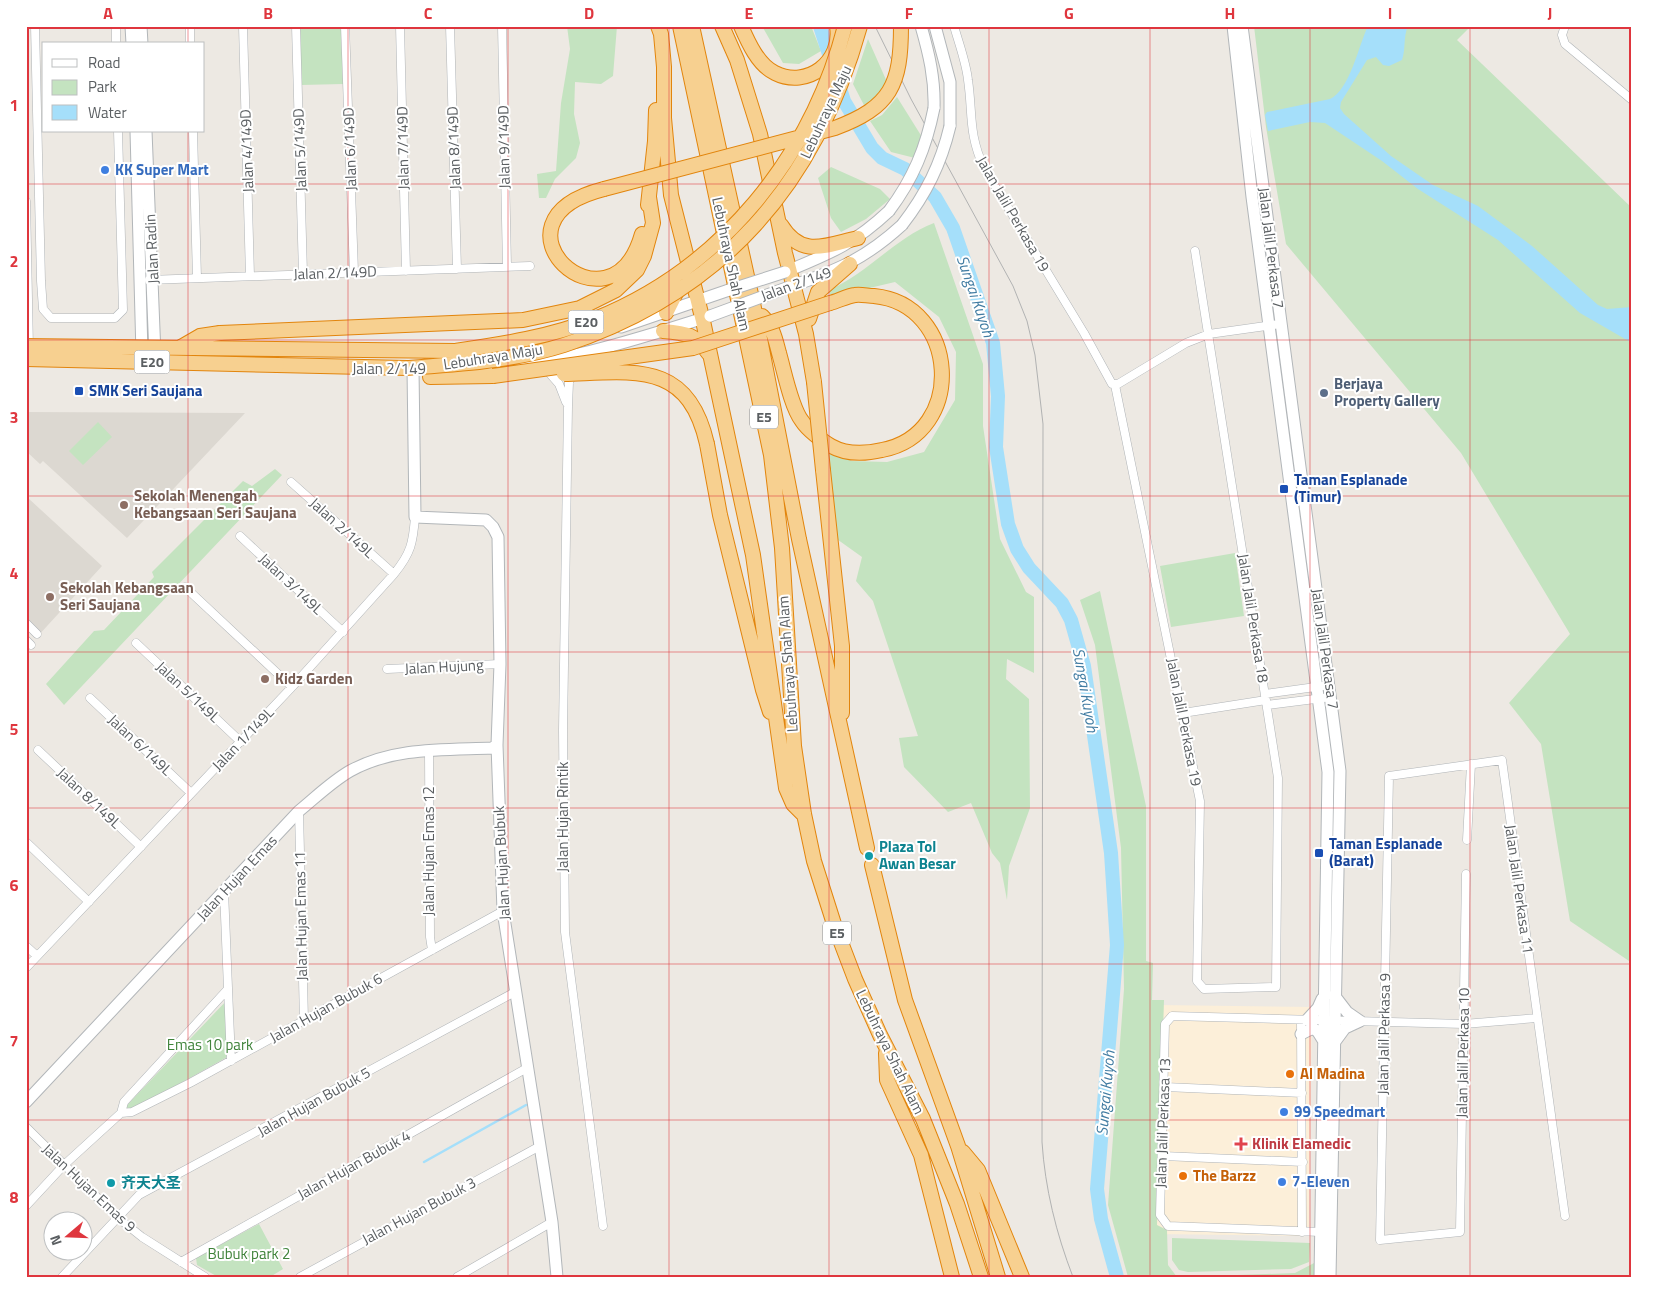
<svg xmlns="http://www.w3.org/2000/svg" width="1658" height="1303" font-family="'Titillium Web','Noto Sans SC',sans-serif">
  <rect width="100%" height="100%" fill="#ede9e3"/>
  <path fill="#fcefd9" d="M1157,1005L1312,1007L1309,1236L1154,1234Z"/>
  <path fill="#dcd8d1" d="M26,412L245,413L127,538L43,461L40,464L26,451Z
    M28,498L102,566L37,637L26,627Z"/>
  <path fill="#c4e3c0" d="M300,26H341L343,84L301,85Z
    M567,26H617L613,76L601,84L575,82L574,114L580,143L576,158L555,179L546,198H539L537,174L556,171L561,103L570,49Z
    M762,26H811L821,51L799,64L783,63Z
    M1254,26H1471L1457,40L1632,208V963L1570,921L1541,744L1509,703L1570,634L1461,453L1286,244L1266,127Z
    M868,39L887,82L881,95L866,109L853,84Z
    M897,97L922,137L915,158L891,152L870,121L882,115Z
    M831,167L880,189L890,199L866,219L841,232L831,218L818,178Z
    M934,223L983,364V426L1000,539L1026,592L1034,597V673L1007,659L1006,679L1029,699L1030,808L1009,866L1007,900L1000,863L992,853L971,803L948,812L904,767L899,738L918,736L873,601L856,581L862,557L834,537L828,450L852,461L887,462L924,452L955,400L956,352L939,317L895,282L831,297L829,290C868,273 895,238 934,223Z
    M98,422L112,437L83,465L69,451Z
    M275,469L282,475L64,705L46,684L94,631L104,630L154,577L152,572L243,481L252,486Z
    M1235,553L1244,616L1171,627L1160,566Z
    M1100,591L1146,806V961L1153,963L1152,1000H1164L1157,1225L1167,1230L1168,1265L1177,1277H1128L1108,1205L1124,989L1121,848L1095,645L1080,600Z
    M229,998V1056L111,1122Z
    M259,1224L283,1269L270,1277H218L197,1265L196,1258Z
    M1172,1238L1310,1243L1309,1262L1291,1269L1188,1272L1179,1270L1172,1260Z
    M1316,1262V1277H1182L1295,1273Z"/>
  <path fill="#a5dffa" d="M1368,26H1408C1403,37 1406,49 1402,60L1389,66L1383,65L1376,57L1367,60L1341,102L1340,108L1344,114L1391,156L1433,185L1478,206L1532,246L1598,305L1607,309L1632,307V343L1580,313L1498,240L1418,189L1382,161L1325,123L1310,122L1268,131L1265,115L1267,112L1330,99C1350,90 1359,44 1368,26Z"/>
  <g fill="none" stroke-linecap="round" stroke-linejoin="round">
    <path stroke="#a5dffa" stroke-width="2.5" d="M424,1162L526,1105"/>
    <path stroke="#a5dffa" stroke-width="14" d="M820,26L844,101L872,148L882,158L905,169L935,197L953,228L993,343L998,396L996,447L1008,524L1017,549L1029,568L1062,603L1071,620L1084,666L1111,853L1117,945L1097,1189L1101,1219L1117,1277"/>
    <defs>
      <path id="street" d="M35,26L41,281L43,309L51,318H115L123,310L118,131
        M116,26V44
        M190,26V44
        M243,26L250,276
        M296,26L303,274
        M345,26L354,272
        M400,26L406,271
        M450,26L457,269
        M502,26L507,267
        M954,26C959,44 966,62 968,80C973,114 968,133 984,168L1084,333L1112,384H1118L1186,343L1209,334L1280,324
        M1565,26L1562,35L1565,44L1632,100
        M193,131L197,278
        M26,201L29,349
        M149,280L530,266
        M545,368L559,384L566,402
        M574,372L569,382L568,406L563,730L565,932L603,1226
        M1115,385L1200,801L1197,981L1204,989L1276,987L1278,778L1195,251
        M291,482L394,574
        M240,536L343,632
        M185,587L292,687
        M26,623L37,634
        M26,640L31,645
        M136,643L241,742
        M387,669L500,664
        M1265,694L1330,685
        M90,698L191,793
        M1267,705L1331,697
        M1183,713L1266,700
        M38,750L141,847
        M429,751L430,937L432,950
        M299,811L304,1021
        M1467,840L1471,764
        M26,842L89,902
        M1466,874L1460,1232L1380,1240L1389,776L1502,760L1565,1216
        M224,891L231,1061
        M26,946L37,956
        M26,968L292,687L394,574C411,553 413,543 415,517
        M1301,1020L1302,1232
        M1165,1087L1302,1093
        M121,1113L132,1112L190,1083L503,911
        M26,1127L117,1217L142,1237L205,1277
        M1163,1156L1303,1162
        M26,1206L64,1165L121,1113L124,1102L227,990
        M1321,1232L1168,1226L1160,1215L1165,1024L1172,1016L1464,1024L1537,1018
        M181,1262L527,1068
        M62,1277L139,1195L515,992
        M300,1277L540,1146
        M457,1277L552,1222"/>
      <path id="secondary" d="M131,26L132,44
        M141,26L142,44
        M921,26C929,54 935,79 934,108
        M935,26L950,82V126
        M1233,26L1252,197L1328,772L1320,1277
        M1242,26L1340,771L1330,1277
        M136,131L142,354
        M146,131L155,355
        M785,272C828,254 853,245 889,211
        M789,287C836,271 865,259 902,225
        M621,327L729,290
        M506,349L557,341
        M413,369L415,517L486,520L493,527L498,537L500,664L497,745L503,911L552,1222L557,1277
        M465,369C551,367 629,342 710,316
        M1334,995L1347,1012L1360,1021
        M1307,1020L1318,1008L1322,999
        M1301,1034L1313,1028L1318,1032L1323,1040
        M1334,1043L1345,1028L1360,1021
        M26,1102L299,811C315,798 331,782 350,771C393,747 444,750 492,748L497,745"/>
      <path id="highway" d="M658,26L661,34L664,67V118L671,195L703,321L753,555L786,788L793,804L803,814
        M680,26L771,455L782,548L794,746L804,814L814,861L834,924L855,979L880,1035L923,1119L957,1204L981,1277
        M692,26L754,308L799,539L867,848
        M722,26L737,60L760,134L785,253L806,334L814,382
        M741,26C748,42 758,65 775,73C807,89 843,62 837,26
        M604,189C477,221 611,344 642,234
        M648,205L655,141L656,110
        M781,225C802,259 826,245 858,238
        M666,313L680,285
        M762,316C773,327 775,338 779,353C784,370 791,407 802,421C807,429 822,441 831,446C847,455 865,454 882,450C967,434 959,304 874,296C868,296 861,294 855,295C847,296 838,301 830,303
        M809,319L818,292L850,264
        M663,331C687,333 695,334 709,354
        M220,333L523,320L580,308L616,290L637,270L644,256L653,223L649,197
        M277,365L407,368
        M430,377L493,376
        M707,444L720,515L763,690L770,712
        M823,470L842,646V713
        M872,865L905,1000L958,1146L998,1277
        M886,1053L887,1080L921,1155L952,1277
        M963,1152L978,1170L1022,1277"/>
    </defs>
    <use href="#street" stroke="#b0b4b7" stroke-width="9"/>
    <use href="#secondary" stroke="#b2b6b9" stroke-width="13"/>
    <use href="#highway" stroke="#e2850d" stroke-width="16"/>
    <use href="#street" stroke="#fff" stroke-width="8"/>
    <use href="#secondary" stroke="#fff" stroke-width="11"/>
    <use href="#highway" stroke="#f7d090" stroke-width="14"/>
    <path stroke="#b1b2b2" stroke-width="1" d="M875,26L911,99L1013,286L1027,321L1035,355L1043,424L1042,1142C1045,1188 1056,1233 1073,1277"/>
    <defs>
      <path id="secondary-bridge" d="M889,211C913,179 926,148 934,108
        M902,225C926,194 941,164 950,126
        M729,290L785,272
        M710,316L789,287"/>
      <path id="highway-bridge" d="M604,189L835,128C891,107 901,85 901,26
        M26,346L455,351C502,344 550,337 595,319C722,268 811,157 845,26
        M181,347L200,336L220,333
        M26,359L277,365
        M407,368C460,364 514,361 564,345C722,293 816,184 860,26
        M564,374C634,372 688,360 707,444
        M493,376L693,348L830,303
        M814,382L823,470"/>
    </defs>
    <use href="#secondary-bridge" stroke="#b2b6b9" stroke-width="13" stroke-linecap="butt"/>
    <use href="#highway-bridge" stroke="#e2850d" stroke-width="16" stroke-linecap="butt"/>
    <use href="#secondary-bridge" stroke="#fff" stroke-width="11"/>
    <use href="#highway-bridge" stroke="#f7d090" stroke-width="14"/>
  </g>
  <path fill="none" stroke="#df363e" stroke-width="1" stroke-opacity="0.55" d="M188,26V44M348,26V1277M508,26V1277M669,26V1277M829,26V1277M989,26V1277M1150,26V1277M1310,26V1277M1470,26V1277M188,131V1277M26,184H1632M26,340H1632M26,496H1632M26,652H1632M26,808H1632M26,964H1632M26,1120H1632"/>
  <g fill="#3f7fe0" stroke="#fff" stroke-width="2">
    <circle cx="105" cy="170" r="5"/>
    <circle cx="1284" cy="1112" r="5"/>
    <circle cx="1282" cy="1182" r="5"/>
  </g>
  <g fill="#1a4fb4" stroke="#fff" stroke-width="2">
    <rect x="74" y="386" width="10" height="10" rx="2.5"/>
    <rect x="1279" y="484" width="10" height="10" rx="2.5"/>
    <rect x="1314" y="848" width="10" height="10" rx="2.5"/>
  </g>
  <circle fill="#5c6f8a" stroke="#fff" stroke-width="2" cx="1324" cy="393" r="5"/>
  <g fill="#8d6e63" stroke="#fff" stroke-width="2">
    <circle cx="124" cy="505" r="5"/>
    <circle cx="50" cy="597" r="5"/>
    <circle cx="265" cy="679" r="5"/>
  </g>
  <g fill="#0f9aa8" stroke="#fff" stroke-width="2">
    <circle cx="869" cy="856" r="5"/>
    <circle cx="111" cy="1183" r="5"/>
  </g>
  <g fill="#e8710a" stroke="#fff" stroke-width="2">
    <circle cx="1290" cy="1074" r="5"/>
    <circle cx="1183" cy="1176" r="5"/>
  </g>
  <path fill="#e0444e" stroke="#fff" stroke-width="2" d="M1238.5 1136.5h5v5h5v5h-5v5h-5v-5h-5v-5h5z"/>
  <g text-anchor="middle" stroke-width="4" stroke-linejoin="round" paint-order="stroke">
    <g fill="#fff" stroke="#8c8f91" stroke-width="1">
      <rect x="568.5" y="310.5" width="35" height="23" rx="4"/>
      <rect x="134.5" y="350.5" width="35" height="23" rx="4"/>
      <rect x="750" y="405.5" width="28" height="23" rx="4"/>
      <rect x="823" y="921.5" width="28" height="23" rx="4"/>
    </g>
    <g font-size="14" font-weight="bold" fill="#5b5f62">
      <text x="586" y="327">E20</text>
      <text x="152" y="367">E20</text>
      <text x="764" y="422">E5</text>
      <text x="837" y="938">E5</text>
    </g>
    <g font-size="15" fill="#5b5f62" stroke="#fff">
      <text transform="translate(826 112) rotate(-65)" y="5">Lebuhraya Maju</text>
      <text transform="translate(504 147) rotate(-91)" y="5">Jalan 9/149D</text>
      <text transform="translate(403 148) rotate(-91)" y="5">Jalan 7/149D</text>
      <text transform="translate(454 148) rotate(-92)" y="5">Jalan 8/149D</text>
      <text transform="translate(350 149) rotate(-92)" y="5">Jalan 6/149D</text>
      <text transform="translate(300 150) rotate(-92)" y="5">Jalan 5/149D</text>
      <text transform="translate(247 151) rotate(-92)" y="5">Jalan 4/149D</text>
      <text transform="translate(1013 214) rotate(60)" y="5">Jalan Jalil Perkasa 19</text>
      <text transform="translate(1271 248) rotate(83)" y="5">Jalan Jalil Perkasa 7</text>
      <text transform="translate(152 249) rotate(-93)" y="5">Jalan Radin</text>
      <text transform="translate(731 264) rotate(78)" y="5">Lebuhraya Shah Alam</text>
      <text transform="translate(335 273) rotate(-2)" y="5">Jalan 2/149D</text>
      <text transform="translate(796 284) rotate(-20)" y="5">Jalan 2/149</text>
      <text transform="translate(493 357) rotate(-9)" y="5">Lebuhraya Maju</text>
      <text x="389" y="374">Jalan 2/149</text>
      <text transform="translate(342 528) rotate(42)" y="5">Jalan 2/149L</text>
      <text transform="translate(291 584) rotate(43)" y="5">Jalan 3/149L</text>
      <text transform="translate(1253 618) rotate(81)" y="5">Jalan Jalil Perkasa 18</text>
      <text transform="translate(1325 649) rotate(82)" y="5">Jalan Jalil Perkasa 7</text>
      <text transform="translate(788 664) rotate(-94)" y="5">Lebuhraya Shah Alam</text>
      <text transform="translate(444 667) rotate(-3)" y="5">Jalan Hujung</text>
      <text transform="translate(188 692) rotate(43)" y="5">Jalan 5/149L</text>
      <text transform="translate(1184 722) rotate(79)" y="5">Jalan Jalil Perkasa 19</text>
      <text transform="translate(243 739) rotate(-46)" y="5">Jalan 1/149L</text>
      <text transform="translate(140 745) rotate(43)" y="5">Jalan 6/149L</text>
      <text transform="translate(89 798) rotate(43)" y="5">Jalan 8/149L</text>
      <text transform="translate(563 817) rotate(-90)" y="5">Jalan Hujan Rintik</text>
      <text transform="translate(429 851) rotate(-90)" y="5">Jalan Hujan Emas 12</text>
      <text transform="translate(502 863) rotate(-93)" y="5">Jalan Hujan Bubuk</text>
      <text transform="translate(237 878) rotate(-47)" y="5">Jalan Hujan Emas</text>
      <text transform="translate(1519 889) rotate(82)" y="5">Jalan Jalil Perkasa 11</text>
      <text transform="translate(301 916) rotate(-91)" y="5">Jalan Hujan Emas 11</text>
      <text transform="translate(326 1008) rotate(-29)" y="5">Jalan Hujan Bubuk 6</text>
      <text transform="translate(1384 1034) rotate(-89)" y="5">Jalan Jalil Perkasa 9</text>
      <text transform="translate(890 1052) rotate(64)" y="5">Lebuhraya Shah Alam</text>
      <text transform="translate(1463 1053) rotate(-89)" y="5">Jalan Jalil Perkasa 10</text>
      <text transform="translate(314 1102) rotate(-29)" y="5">Jalan Hujan Bubuk 5</text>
      <text transform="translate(1163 1123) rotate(-88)" y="5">Jalan Jalil Perkasa 13</text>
      <text transform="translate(354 1165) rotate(-29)" y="5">Jalan Hujan Bubuk 4</text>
      <text transform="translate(89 1188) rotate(43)" y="5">Jalan Hujan Emas 9</text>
      <text transform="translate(419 1211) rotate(-28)" y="5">Jalan Hujan Bubuk 3</text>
    </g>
    <g font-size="15" font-weight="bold" fill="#366cbe" stroke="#fff" text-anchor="start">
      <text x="115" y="175">KK Super Mart</text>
      <text x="1294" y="1117">99 Speedmart</text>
      <text x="1292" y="1187">7-Eleven</text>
    </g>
    <g font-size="15" font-weight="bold" fill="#4e5e75" stroke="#fff" text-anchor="start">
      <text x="1334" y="389">Berjaya<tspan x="1334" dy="17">Property Gallery</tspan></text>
    </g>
    <g font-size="15" font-weight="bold" fill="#164399" stroke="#fff" text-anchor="start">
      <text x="89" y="396">SMK Seri Saujana</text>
      <text x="1294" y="485">Taman Esplanade<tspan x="1294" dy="17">(Timur)</tspan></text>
      <text x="1329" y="849">Taman Esplanade<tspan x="1329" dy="17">(Barat)</tspan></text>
    </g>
    <g font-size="15" font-weight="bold" fill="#785e54" stroke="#fff" text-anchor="start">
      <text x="134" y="501">Sekolah Menengah<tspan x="134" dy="17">Kebangsaan Seri Saujana</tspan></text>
      <text x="60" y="593">Sekolah Kebangsaan<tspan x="60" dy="17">Seri Saujana</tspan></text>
      <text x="275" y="684">Kidz Garden</text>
    </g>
    <g font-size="15" font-weight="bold" fill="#0d838f" stroke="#fff" text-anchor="start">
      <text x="879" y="852">Plaza Tol<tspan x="879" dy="17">Awan Besar</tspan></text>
      <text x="121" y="1188">齐天大圣</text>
    </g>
    <g font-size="15" fill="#3f833a" stroke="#fff">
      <text x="210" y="1050">Emas 10 park</text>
      <text x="249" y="1259">Bubuk park 2</text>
    </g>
    <g font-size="15" font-weight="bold" fill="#c56008" stroke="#fff" text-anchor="start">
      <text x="1300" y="1079">Al Madina</text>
      <text x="1193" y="1181">The Barzz</text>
    </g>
    <g font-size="15" font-weight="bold" fill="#be3a42" stroke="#fff" text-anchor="start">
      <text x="1252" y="1149">Klinik Elamedic</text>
    </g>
    <g font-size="16" font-style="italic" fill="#417ca2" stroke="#fff">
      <text transform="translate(976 296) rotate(71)" y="6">Sungai Kuyoh</text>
      <text transform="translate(1086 690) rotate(80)" y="6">Sungai Kuyoh</text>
      <text transform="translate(1105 1093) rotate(-85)" y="6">Sungai Kuyoh</text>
    </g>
  </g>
  <rect width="1658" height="1303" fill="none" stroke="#ffffff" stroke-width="55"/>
  <rect x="42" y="42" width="162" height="90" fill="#ffffff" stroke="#bdbfc0"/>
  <rect x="52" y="59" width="25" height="8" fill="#ffffff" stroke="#bdbfc0"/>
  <text x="88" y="68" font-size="15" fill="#5b5f62">Road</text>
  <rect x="52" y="80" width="25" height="15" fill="#c4e3c0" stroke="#bdbfc0"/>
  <text x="88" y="92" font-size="15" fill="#5b5f62">Park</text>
  <rect x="52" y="105" width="25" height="15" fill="#a5dffa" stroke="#bdbfc0"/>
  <text x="88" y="118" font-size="15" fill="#5b5f62">Water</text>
  <g transform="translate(68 1236) rotate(251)"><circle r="24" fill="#ffffff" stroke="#bdbfc0"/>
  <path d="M0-4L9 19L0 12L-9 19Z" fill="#df363e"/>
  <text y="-8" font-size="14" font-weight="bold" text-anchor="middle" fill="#5b5f62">N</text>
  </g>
  <rect x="28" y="28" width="1602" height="1248" fill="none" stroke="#df363e" stroke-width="2"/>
  <g font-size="16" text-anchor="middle" font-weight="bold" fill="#df363e">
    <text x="108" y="19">A</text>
    <text x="268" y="19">B</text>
    <text x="428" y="19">C</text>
    <text x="589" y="19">D</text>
    <text x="749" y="19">E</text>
    <text x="909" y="19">F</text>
    <text x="1069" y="19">G</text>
    <text x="1230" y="19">H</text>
    <text x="1390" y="19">I</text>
    <text x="1550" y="19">J</text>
    <text x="14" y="111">1</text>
    <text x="14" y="267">2</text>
    <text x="14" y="423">3</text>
    <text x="14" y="579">4</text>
    <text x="14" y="735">5</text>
    <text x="14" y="891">6</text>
    <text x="14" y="1047">7</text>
    <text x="14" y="1203">8</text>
  </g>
</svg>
